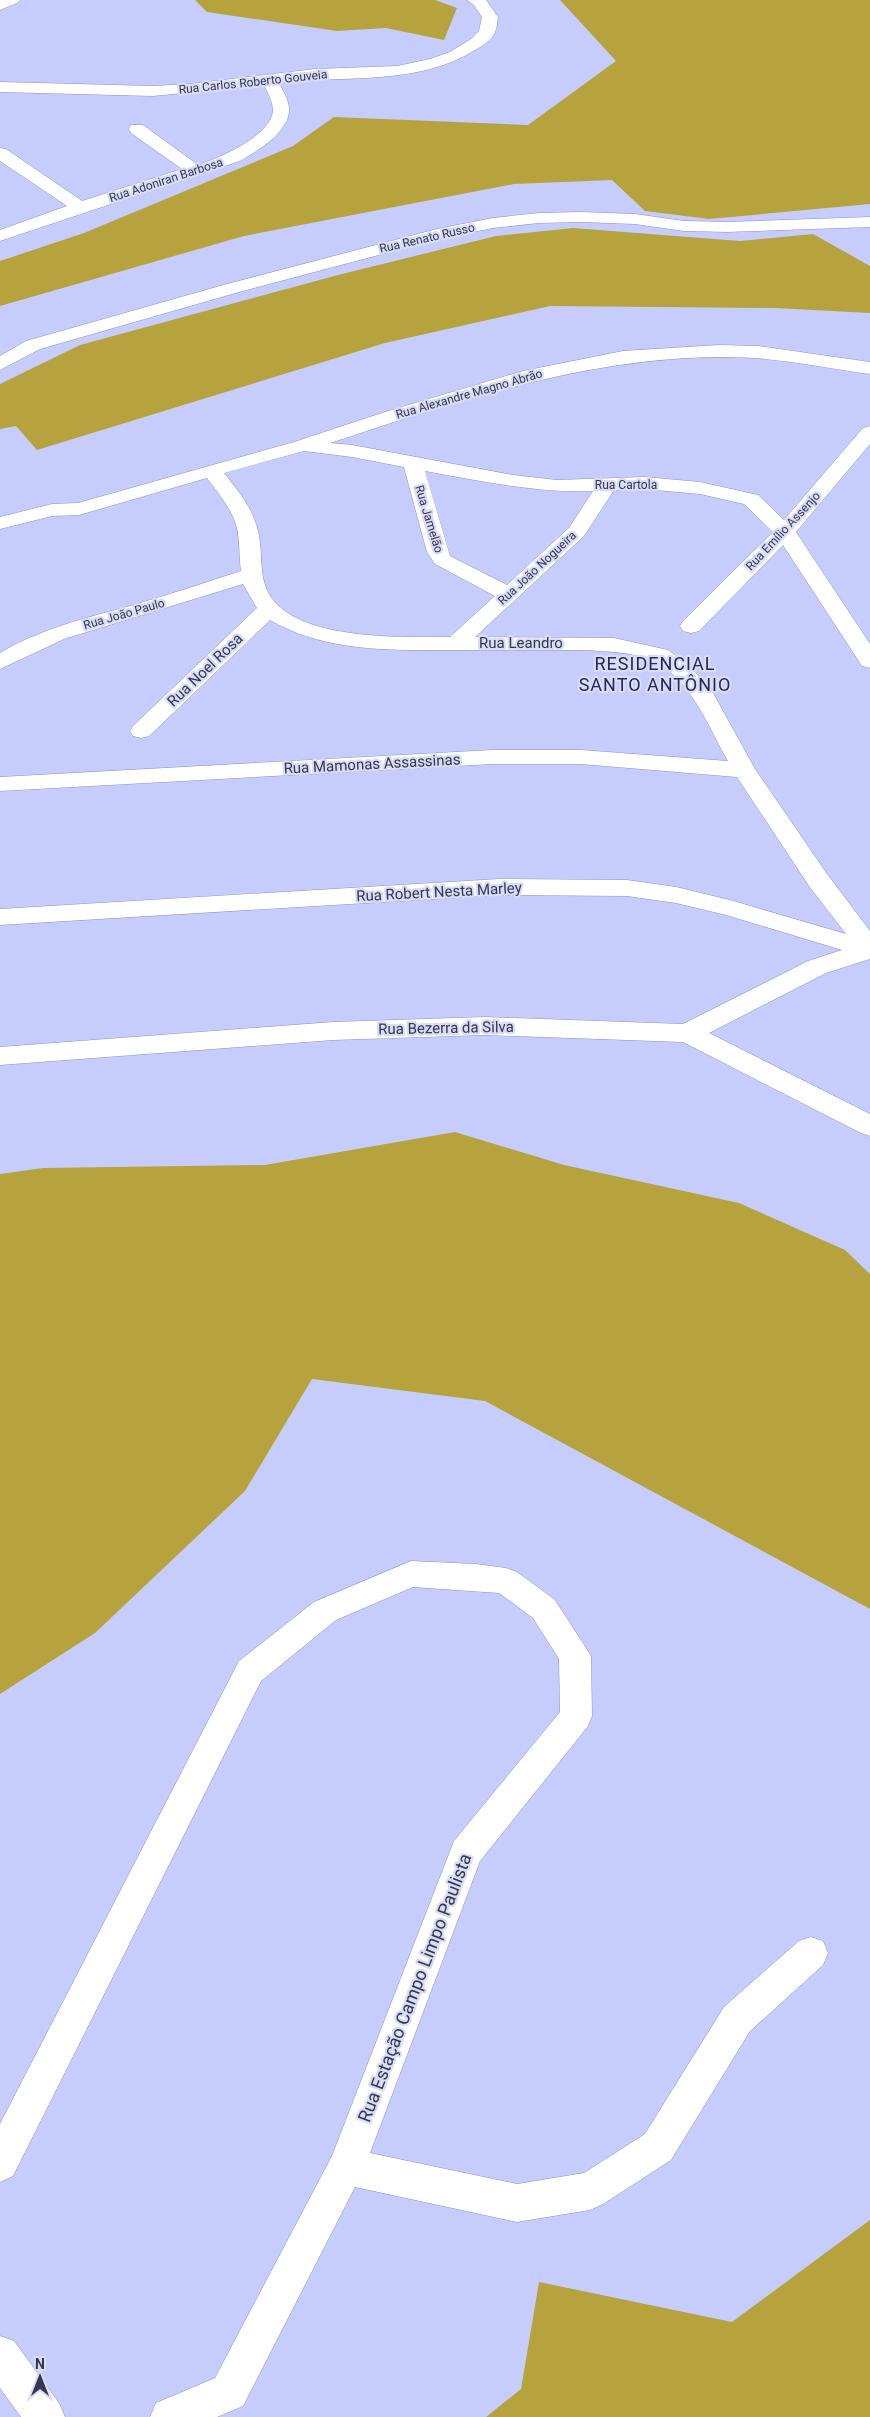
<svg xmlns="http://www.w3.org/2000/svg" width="870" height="2417" font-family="Roboto,sans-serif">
  <rect width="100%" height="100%" fill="#c6cdfd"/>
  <path fill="#b6a33d" d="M195,0H435L457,8L444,40L386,28L337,31L207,12Z
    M560,0H870V204L709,219L645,211L612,180L514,184L244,236L0,306V261L84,233L293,146L334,117L528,125L616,61Z
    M573,228L740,241L813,234L870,266V313L775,308L550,306L385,343L37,450L16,426L0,429V384L80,345L338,275L496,236Z
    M455,1132L564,1165L739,1203L845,1250L870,1274V1609L485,1401L312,1379L245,1491L95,1633L0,1694V1174L43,1168L265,1165Z
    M870,2220V2417H486L521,2389L539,2282L732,2322Z"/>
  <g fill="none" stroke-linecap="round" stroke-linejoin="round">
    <defs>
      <path id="minor" d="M467,0H486L498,17C497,22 497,28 495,32C492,40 482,46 475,50C418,86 344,75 279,83C283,91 289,100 289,109C290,132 257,151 240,161L0,241V230L67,206L0,161V148L6,149L82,201L182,169L131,133L129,129L131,125H143L198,165C219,158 270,137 273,111C273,102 268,93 264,85L153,96L0,92V82L153,86L190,84L315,69L397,66L430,59L450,52L471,39L479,31L482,17L474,5Z
        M719,345L758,346L870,362V374C820,367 770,356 720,357C585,358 457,401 330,443L352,445L513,475L557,480L644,477L700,482L758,495L784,520L863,428L870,426V444L796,532L870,644V668L862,666L783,545L699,631L691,633L683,631L680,626L683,621L773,532L744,504L700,494L644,489L614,490L584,536L475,637L614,638L668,650L689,665L713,693L755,769L827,874L870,931V959L826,973L709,1033L870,1114V1136L861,1133L683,1042L485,1035L333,1040L0,1065V1047L333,1022L485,1017L683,1024L808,961L842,950L726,915L676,903L627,896L499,895L0,925V909L499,879L627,880L676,887L730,900L846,934L809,886L737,777L581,764H492L0,791V777L492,750H581L728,761C708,726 692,681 654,661C637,652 601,651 582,650C540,650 498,650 456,650C393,650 327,653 270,620L149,736L141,738L133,736L130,731L133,726L257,608L243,584L64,639L0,669V653C40,629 86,618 130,606C168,595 204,583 241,571C239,557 240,542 237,528C232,509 219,494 207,478L79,515L52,516L0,529V517L52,504L78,503L294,442L385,412L523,371L623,351ZM304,451L352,457L404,467L427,552L435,564L495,596L450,637C402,637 283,642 265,585C260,569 262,552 259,536C255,511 239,492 224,473ZM425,471C481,481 536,493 593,491L569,528L507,585L450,556Z
        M411,1561L476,1564L506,1568L517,1572L555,1600L591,1656L592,1716L588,1726L480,1861L370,2153L517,2184L584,2173L645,2134L724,2007L799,1941L811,1937L823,1941L828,1953L823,1965L750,2031L671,2160L603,2204L590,2210L517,2222L355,2187L243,2406L217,2417H150L156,2403L215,2378L332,2156L454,1841L560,1712L559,1659L533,1618L499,1593L413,1587L336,1620L261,1681L13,2176L0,2182V2124L239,1661L314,1602Z
        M0,2336L14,2341L59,2403L65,2417H21L0,2388Z"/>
      <path id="tertiary" d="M581,212L635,214L684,221L727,222L870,217V227L727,232L684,231L635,224L581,222L539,223L493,228L439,239L239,292L40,349L0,370V356L26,341L227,284L437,229L493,218L539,213Z"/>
      <path id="secondary" d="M0,0H20L17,3L0,10Z"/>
    </defs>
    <use href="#minor" stroke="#8a91c9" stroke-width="1"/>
    <use href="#tertiary" stroke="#8a91c9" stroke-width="1"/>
    <use href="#secondary" stroke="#8a91c9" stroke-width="1"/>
    <use href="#minor" fill="#fff" fill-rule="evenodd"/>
    <use href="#tertiary" fill="#fff" fill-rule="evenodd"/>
    <use href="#secondary" fill="#fff" fill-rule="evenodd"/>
  </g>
  <g text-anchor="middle" stroke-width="4.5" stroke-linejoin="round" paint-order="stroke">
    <g font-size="12" fill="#34374f" stroke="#d8dcf4">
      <text transform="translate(253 82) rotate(-6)" y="4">Rua Carlos Roberto Gouveia</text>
      <text transform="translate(166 180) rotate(-18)" y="4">Rua Adoniran Barbosa</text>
      <text transform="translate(427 238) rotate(-13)" y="4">Rua Renato Russo</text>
      <text transform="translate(469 394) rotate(-16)" y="4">Rua Alexandre Magno Abrão</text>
      <text x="626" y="489">Rua Cartola</text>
      <text transform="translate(429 519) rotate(73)" y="4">Rua Jamelão</text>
      <text transform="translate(783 531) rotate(-47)" y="4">Rua Emílio Assenjo</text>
      <text transform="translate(537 568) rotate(-43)" y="4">Rua João Nogueira</text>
      <text transform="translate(124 614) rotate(-16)" y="4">Rua João Paulo</text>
    </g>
    <g font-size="15" fill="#34374f" stroke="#d8dcf4">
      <text x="521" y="648">Rua Leandro</text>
      <text transform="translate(205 670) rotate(-44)" y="5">Rua Noel Rosa</text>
      <text transform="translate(372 764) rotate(-3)" y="5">Rua Mamonas Assassinas</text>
      <text transform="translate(439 892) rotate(-3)" y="5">Rua Robert Nesta Marley</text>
      <text transform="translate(446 1028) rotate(-1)" y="5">Rua Bezerra da Silva</text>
    </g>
    <g font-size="18" letter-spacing="1" fill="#272858" stroke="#d8dcf4">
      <text x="655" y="670">RESIDENCIAL<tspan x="655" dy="21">SANTO ANTÔNIO</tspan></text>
    </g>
    <g font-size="18" fill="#34374f" stroke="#d8dcf4">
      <text transform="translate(415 1988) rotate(-69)" y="6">Rua Estação Campo Limpo Paulista</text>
    </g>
  </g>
  <g transform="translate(40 2377)" stroke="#d8dcf4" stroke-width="4" paint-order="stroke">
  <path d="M0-4L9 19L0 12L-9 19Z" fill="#34374f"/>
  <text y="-8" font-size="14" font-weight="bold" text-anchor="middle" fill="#34374f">N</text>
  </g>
</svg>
